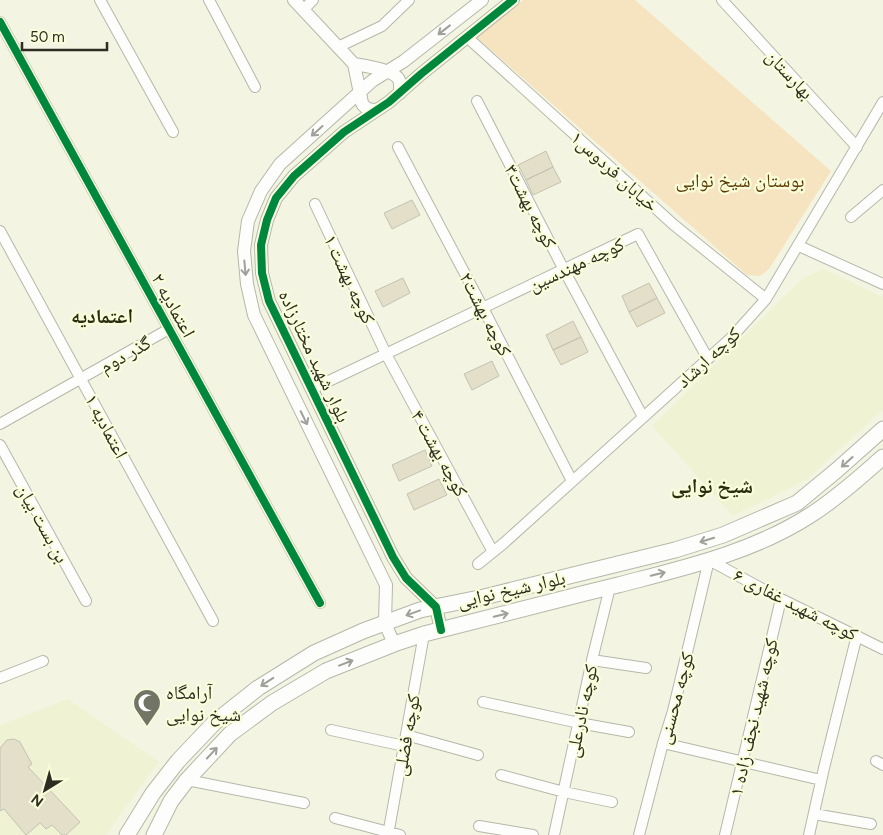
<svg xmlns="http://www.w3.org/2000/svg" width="883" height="835" font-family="Figtree,'Noto Naskh Arabic',sans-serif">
  <rect width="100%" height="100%" fill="#f3f5e2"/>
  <path fill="#eff3d3" d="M824,269L883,297V410L806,480L733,516L652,426L804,277Z
    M68,699L159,762L119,816L107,835H0V725Z"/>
  <path fill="#f6e3c0" d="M523,0H635L831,171L769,269L760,276L747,275L476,37Z"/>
  <path fill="#e3dfc8" stroke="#c3c2b4" d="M546,151L553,167L526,180L518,165Z
    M553,167L561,182L533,195L526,180Z
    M412,200L420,215L392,229L384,213Z
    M403,278L410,293L383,307L375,291Z
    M649,283L657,298L629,312L622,296Z
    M657,298L665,313L637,327L629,312Z
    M573,321L581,337L553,350L546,335Z
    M581,337L588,352L561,365L553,350Z
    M492,361L499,376L472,390L464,374Z
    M425,450L432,466L399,481L392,465Z
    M439,479L447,495L414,510L407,494Z
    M14,739L20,742L32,764L28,767L80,822L66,835H62L52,825L46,829L40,823L26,835L4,809L0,811V748L7,740Z"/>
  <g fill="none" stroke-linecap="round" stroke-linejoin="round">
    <defs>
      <path id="minor" d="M100,0L173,132
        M209,0L255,87
        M722,0L857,147
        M303,10L313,0
        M0,22L320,603
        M467,37L674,225L766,299
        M338,47L382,26L409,0
        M477,101L564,270L643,417
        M398,147L483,308L572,481
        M315,204L386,354L493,552
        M851,217L883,190
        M0,231L213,621
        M799,246L883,284
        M312,389L638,234L708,359
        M0,424L169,329
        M0,445L86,601
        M478,564L504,543L731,338L766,299L883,102
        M592,660L646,668
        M0,678L43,661
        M483,702L579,723L629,732
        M331,730L404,746
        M406,735L478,755
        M663,743L821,780
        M876,761L883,765
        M501,775L564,792L612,802
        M187,780L304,803
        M814,814L871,824
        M335,818L400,835
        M479,826L533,835
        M388,835L424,634
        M554,835L592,660L610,587
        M639,835L663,743L673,711L709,560L781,599L883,649
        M725,835L781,599
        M809,835L824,768L857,635"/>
      <path id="tertiary" d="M294,0L354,64
        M354,64C365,66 395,70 399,80C401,84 400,89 400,93
        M354,64L362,103C365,109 370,110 377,110
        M441,630L436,607L406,578L393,557L269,301L262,273L261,245L267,220L276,198L294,176L344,132L389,102L421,74L513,0
        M394,644L385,623L386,585L254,315L247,284L244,251L248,221L261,191L280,164L372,81L404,61L482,0"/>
      <path id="secondary" d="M127,835L153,793L178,761L215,722L258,688L314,653L363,631L420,610L484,597L675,550L723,535L797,503L837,470L883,429
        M154,835L171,801L187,780L230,734L272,703L326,671L394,644L424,634C488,618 553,601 618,585C683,568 751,553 809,516C836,499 860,477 883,457"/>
    </defs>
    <use href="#minor" stroke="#b6b7a9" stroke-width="12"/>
    <use href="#tertiary" stroke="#b6b7a9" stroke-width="14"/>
    <use href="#secondary" stroke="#b6b7a9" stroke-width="17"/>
    <use href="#minor" stroke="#fdfefb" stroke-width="10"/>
    <use href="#tertiary" stroke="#fdfefb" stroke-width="12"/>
    <use href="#secondary" stroke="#fdfefb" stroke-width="15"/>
    <defs>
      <path id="cycleway" d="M0,22L320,603
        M441,630L436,607L406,578L393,557L269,301L262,273L261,245L267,220L276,198L294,176L344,132L389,102L421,74L513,0"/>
    </defs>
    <use href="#cycleway" stroke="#f9fdda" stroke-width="11"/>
    <use href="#cycleway" stroke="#00873e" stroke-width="8"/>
  </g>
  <defs><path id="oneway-shaft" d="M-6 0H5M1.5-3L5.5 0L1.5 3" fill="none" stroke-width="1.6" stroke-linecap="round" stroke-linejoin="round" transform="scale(1.25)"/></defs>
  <g stroke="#9fa099">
    <use href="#oneway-shaft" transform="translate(444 30) rotate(142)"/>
    <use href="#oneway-shaft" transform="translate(317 131) rotate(138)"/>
    <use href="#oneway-shaft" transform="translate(245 268) rotate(85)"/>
    <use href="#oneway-shaft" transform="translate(304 418) rotate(64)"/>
    <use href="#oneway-shaft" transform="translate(847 462) rotate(138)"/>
    <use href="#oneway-shaft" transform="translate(707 540) rotate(163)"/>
    <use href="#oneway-shaft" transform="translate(658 574) rotate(-14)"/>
    <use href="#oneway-shaft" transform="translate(413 613) rotate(160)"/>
    <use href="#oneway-shaft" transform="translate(501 615) rotate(-14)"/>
    <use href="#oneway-shaft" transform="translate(346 663) rotate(-21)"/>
    <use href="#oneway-shaft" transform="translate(267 682) rotate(147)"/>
    <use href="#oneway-shaft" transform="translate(212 753) rotate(-47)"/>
  </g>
  <defs>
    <symbol id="mosque-pin" viewBox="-11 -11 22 30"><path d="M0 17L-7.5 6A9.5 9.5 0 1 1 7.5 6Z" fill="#727465" stroke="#f9fdda"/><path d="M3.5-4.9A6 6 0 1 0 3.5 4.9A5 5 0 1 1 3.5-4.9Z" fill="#fff"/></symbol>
  </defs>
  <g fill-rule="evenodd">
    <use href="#mosque-pin" x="131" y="687" width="32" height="43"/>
  </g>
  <g text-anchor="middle" stroke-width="4.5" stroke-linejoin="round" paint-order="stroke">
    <g font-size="19" fill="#2d2e21" stroke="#f9fdda">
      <text transform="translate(790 74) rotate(47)" y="7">بهارستان</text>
      <text transform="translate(615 171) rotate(42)" y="7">خیابان فردوس۱</text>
      <text transform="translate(531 206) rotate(63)" y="7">کوچه بهشت۳</text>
      <text transform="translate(576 264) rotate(-25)" y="7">کوچه مهندسین</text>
      <text transform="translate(350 279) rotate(65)" y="7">کوچه بهشت ۱</text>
      <text transform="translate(174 305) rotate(61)" y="7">اعتمادیه ۲</text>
      <text transform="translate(486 314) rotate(63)" y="7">کوچه بهشت۲</text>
      <text transform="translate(125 354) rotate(-29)" y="7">گذر دوم</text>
      <text transform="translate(315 356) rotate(65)" y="7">بلوار شهید مختارزاده</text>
      <text transform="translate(708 357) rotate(-43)" y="7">کوچه ارشاد</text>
      <text transform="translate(107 426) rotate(62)" y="7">اعتمادیه ۱</text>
      <text transform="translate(440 453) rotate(61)" y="7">کوچه بهشت ۴</text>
      <text transform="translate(43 523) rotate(61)" y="7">بن بست بیان</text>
      <text transform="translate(511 589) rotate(-13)" y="7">بلوار شیخ نوایی</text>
      <text transform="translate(796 604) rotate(27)" y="7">کوچه شهید غفاری ۶</text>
      <text transform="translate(675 698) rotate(-75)" y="7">کوچه محسنی</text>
      <text transform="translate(581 711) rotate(-78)" y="7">کوچه نادرعلی</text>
      <text transform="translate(753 717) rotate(-77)" y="7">کوچه شهید نجف زاده ۱</text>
      <text transform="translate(406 735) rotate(-80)" y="7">کوچه فضلی</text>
    </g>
    <g font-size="19" fill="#5c3b03" stroke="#f9fdda">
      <text x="740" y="187">بوستان شیخ نوایی</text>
    </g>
    <g font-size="19" fill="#2d2e21" stroke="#f9fdda" text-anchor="start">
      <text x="166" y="699">آرامگاه<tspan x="166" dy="22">شیخ نوایی</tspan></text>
    </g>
    <g font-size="20" font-weight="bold" fill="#2a2c0f" stroke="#f9fdda">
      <text x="102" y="323">اعتمادیه</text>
      <text x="712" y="493">شیخ نوایی</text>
    </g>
  </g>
  <g transform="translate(45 790) rotate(217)" stroke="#f9fdda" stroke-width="4" paint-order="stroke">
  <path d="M0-4L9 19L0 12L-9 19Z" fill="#2d2e21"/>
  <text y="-8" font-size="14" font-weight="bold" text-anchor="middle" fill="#2d2e21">N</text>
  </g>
  <path d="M22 42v8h85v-8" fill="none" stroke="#2d2e21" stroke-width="2.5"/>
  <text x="30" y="42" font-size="15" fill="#2d2e21" stroke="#f9fdda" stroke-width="4" paint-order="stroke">50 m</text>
</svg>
